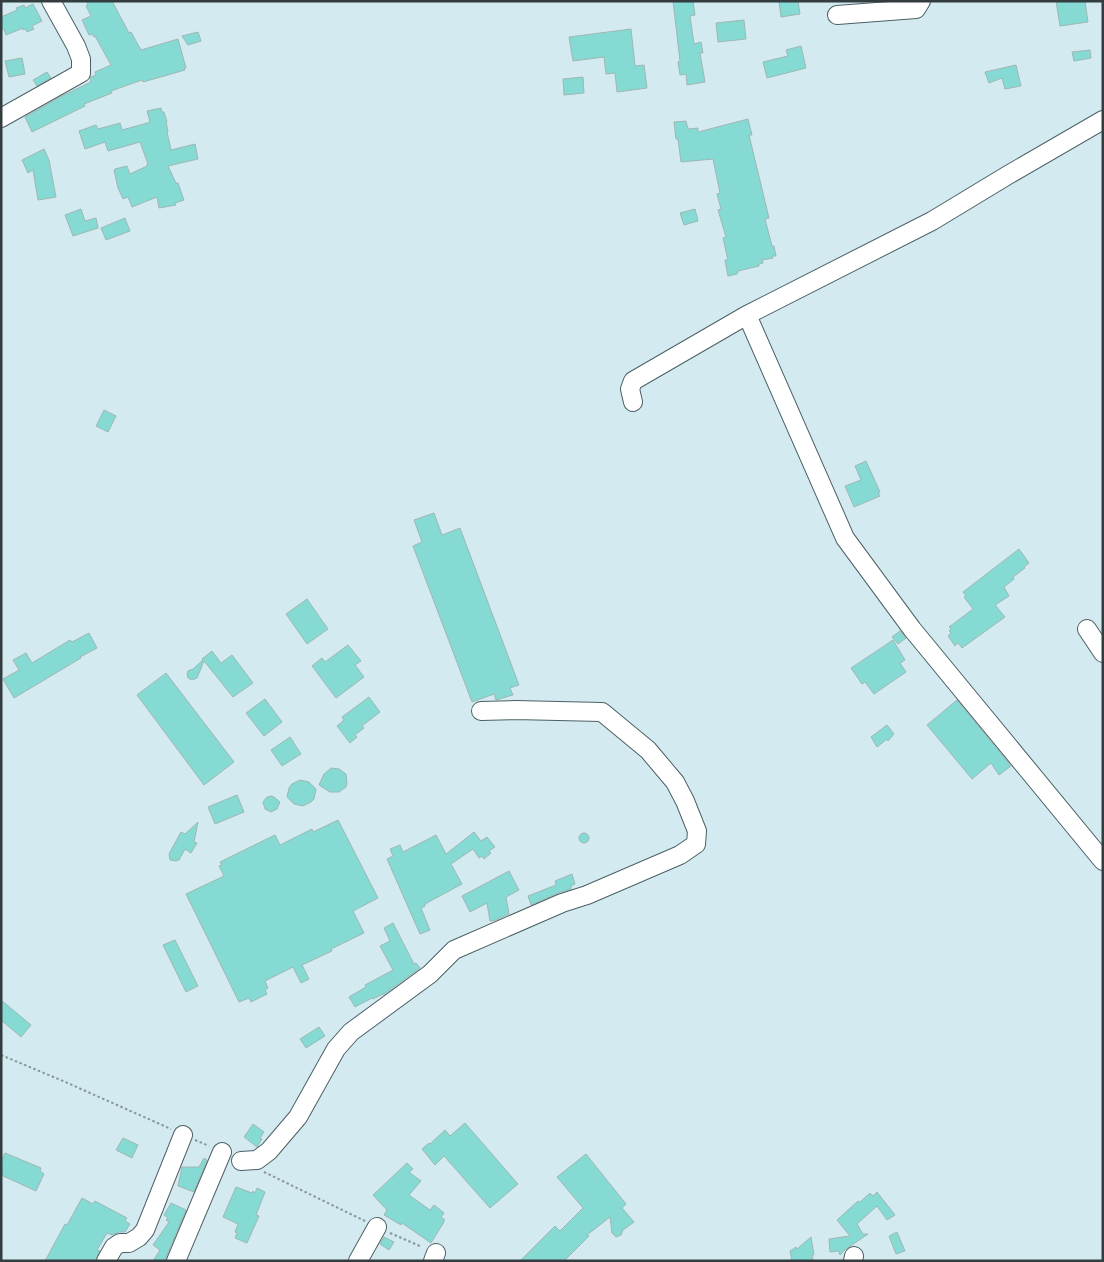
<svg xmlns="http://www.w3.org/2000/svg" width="1104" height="1262" font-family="Poppins,sans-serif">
  <rect width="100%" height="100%" fill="#d3ebf0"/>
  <path fill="#85dad4" stroke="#9fb7b4" d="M86,1H112L129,33L131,32L141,50L178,39L186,68H184L185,70L143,82L142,80L111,91L112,93L84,104L85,106L32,132L25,117L62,96L91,82L90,79L91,77L96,75L95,72L111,65L95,36L94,37L92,34L89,35L82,20L91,16L86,6L88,5Z
    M673,1H693L695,15L690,16L694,44L701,42L703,53H700L705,82L687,85L686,74L680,75L678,62L680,61Z
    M779,1H798L800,14L781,17Z
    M1056,1H1085L1088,22L1060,26Z
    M33,4L42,21L32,26L34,29L27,32L25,29L23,30V28L6,35L4,29L1,30V17L17,10L16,8L24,5L25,8Z
    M744,20L746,39L718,42L716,23Z
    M631,29L635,66L644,65L647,88L617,92L615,73L606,74L604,57L573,61L569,37Z
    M198,32L201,41L188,45L182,36Z
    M801,46L806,68L767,78L763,62L788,56L786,50Z
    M1090,50L1091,58L1074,61L1072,52Z
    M22,58L25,74L9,77L5,61Z
    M1016,65L1021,86L1005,89L1002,78L989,83L985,72Z
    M47,72L51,78L37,86L33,80Z
    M583,77L584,93L564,95L563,79Z
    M161,108L162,112H164L167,122H166L168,131L167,132L171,150L195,144L198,159L168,166L176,183H178L184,200L175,203L176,205L159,208L157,197L132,207L128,197L123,199L118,188L114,170H115V169L127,166L130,174L147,166V164H148L140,142L108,151L105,142L85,149L79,131L96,125L98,129L120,123L122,130L144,124L150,122L147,111Z
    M748,119L752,135H749L769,218L765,219L772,246H774L776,256H772L773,258L762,260L763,263L759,264V266L738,271V272L737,274L728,276L725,260H728L723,238L726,237L718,210L721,209L717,194L720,193L713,159L681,162L678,139H676L674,122L686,121L688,129L698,128V132Z
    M44,149L49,160L56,197L38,200L33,170L28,173L22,160Z
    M81,209L85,221L96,218L98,228L73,236L65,215Z
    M695,209L698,221L684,225L680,213Z
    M125,218L130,231L106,240L101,228Z
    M104,410L116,416L108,432L96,426Z
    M866,461L880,492L878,493L880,496L854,507L845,486L861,480L855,466Z
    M434,513L442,535L460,528L519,685L510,688L513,695L496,700L494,694L472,702L413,546L422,542L414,520Z
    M1019,549L1029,563L1024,567L1025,568L1013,577L1014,579L1004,587L1009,596L995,605L1005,617L962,648L958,643L955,646L948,636L951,633L949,631L951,629L949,627L973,609L964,597L966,596L963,592Z
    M307,599L328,629L307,644L286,614Z
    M900,631L906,638L898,644L892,637Z
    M89,633L97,648L80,657L81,658L14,698L3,679L19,670L13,660L26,653L32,663L70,640L72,642Z
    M893,640L905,660L900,663L906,672L874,694L865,682L862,684L851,668Z
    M348,645L361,661L355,665L364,677L336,698L312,666L322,658L325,662Z
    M212,651L221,663L232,655L253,683L233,697L204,661L197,678L192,680L188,678L187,673L188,671L193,669L203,660L202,659Z
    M166,673L234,762L204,785L137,695Z
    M369,697L380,712L362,726L364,728L355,735L357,737L350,743L337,726L344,720L342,717Z
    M265,699L282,722L264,736L246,713Z
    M957,700L1011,766L999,775L991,763L972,779L927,725Z
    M887,725L894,734L888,741L887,739L877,747L871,737Z
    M290,737L301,754L282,766L271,750Z
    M331,768L339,769L346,774L347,783L346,787L339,792H330L319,785L324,774Z
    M300,780L309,782L316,789L314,799L311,802L303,806L294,804L287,797L289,788L292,784Z
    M237,795L244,812L215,824L208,807Z
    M271,796L274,797L280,802L277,809L271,812L265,809L263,802L267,797Z
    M338,820L378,898L353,911L364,933L331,949L332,951L302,965L309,979L301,983L293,967L265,981L268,988L265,990L267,994L251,1002L249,998L239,1002L186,894L224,876L219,866L222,865L220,862L226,859L275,835L280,845L312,829L313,832Z
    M198,822L194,842L197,843L191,853L185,849L179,860L176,861L170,860L169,854L181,832L185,834Z
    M474,832L481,841L487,837L495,847L489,851L491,853L484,859L482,856L479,858L473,849L451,864L462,884L425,904V906L421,908L430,930L420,934L387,859L393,856L390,849L400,845L403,852L436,835L446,854Z
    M579 838a5 5 0 1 1 10 0a5 5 0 1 1-10 0Z
    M509,871L519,890L506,897L509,914L496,920L490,921L487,903L470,912L462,896Z
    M572,874L575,884L571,886V889L558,893L531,905L528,896L556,885L555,881Z
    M393,923L414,964L416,963L420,968L383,995V994L373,999L372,998L355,1007L349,997L366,987L365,985L393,970L380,946L390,941L384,928Z
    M175,940L198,986L186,992L163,945Z
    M1,1000L31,1025L21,1037L1,1020Z
    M319,1027L325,1036L306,1048L300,1039Z
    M465,1123L518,1184L490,1208L444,1156L435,1165L422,1149L429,1143L430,1144L445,1130L450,1136Z
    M253,1124L264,1132L260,1138L262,1139L257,1147L244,1137Z
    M123,1138L138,1145L132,1158L116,1150Z
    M5,1153L41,1168L40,1171L44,1174L36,1191L1,1175V1161Z
    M586,1154L626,1204L622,1208L634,1222L623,1230L621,1235L616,1237L612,1233L610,1217L587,1235L589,1236L564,1261H520L555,1226L560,1231L583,1208L557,1177Z
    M204,1158L207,1160L194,1192L178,1186L182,1167H199Z
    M407,1163L413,1169L409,1172L421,1181L409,1195L430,1210L434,1205L444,1213L441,1217L445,1220L443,1222H444L431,1243L402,1223L401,1225L384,1215L387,1210L373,1195Z
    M236,1187L252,1193L253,1191L255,1193L257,1188L265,1192L256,1215L259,1216L247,1243L235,1238L237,1233L235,1232L238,1224L223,1217Z
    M877,1192L895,1215L887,1220L877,1206L857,1224L863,1234H868L846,1249L840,1255L839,1251L830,1252L829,1239L850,1236L837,1220L858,1201L860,1202L870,1193L873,1196Z
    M82,1198L93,1204L95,1201L127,1218L125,1221L130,1224L125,1232H119L112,1235L107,1233L97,1250L100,1251L95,1261H45L65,1224L67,1225Z
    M171,1203L186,1210L166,1257V1261H153L160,1250L153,1245L169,1222L166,1220L168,1218L164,1215Z
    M897,1232L905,1251L896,1254L889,1236Z
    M384,1237L394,1242L389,1250L380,1244Z
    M811,1237L814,1255H812L813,1261H792L790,1251L796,1247L797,1249Z"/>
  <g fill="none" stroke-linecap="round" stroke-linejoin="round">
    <defs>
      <path id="minor" d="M837,15L916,9L921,1
        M1,118L81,73V59L76,46L51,1
        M747,315L845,538L912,629L1103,861
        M633,402L630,389L633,381L747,315L932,221L1008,175L1103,120
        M1087,629L1103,653
        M241,1161L257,1160L269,1151L298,1117L336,1049L351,1032L430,974L454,950L562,903L587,895L680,855L696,844L697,831L685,801L675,782L648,750L602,712L515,710L481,711
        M106,1261L114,1247L120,1243H129L139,1237L145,1230L183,1135
        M176,1261L222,1152
        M358,1261L377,1227
        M433,1261L436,1253
        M853,1261L854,1256"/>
    </defs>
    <use href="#minor" stroke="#4b6065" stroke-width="20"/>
    <path stroke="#86979b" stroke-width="2" stroke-dasharray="2.5 2.5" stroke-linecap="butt" d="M1,1055L63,1081L171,1129
      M195,1140L209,1146
      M264,1172L365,1221
      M390,1233L422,1247"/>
    <use href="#minor" stroke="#fff" stroke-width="18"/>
  </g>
  <rect width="1104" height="1262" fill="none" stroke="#333d3f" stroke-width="5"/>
</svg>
